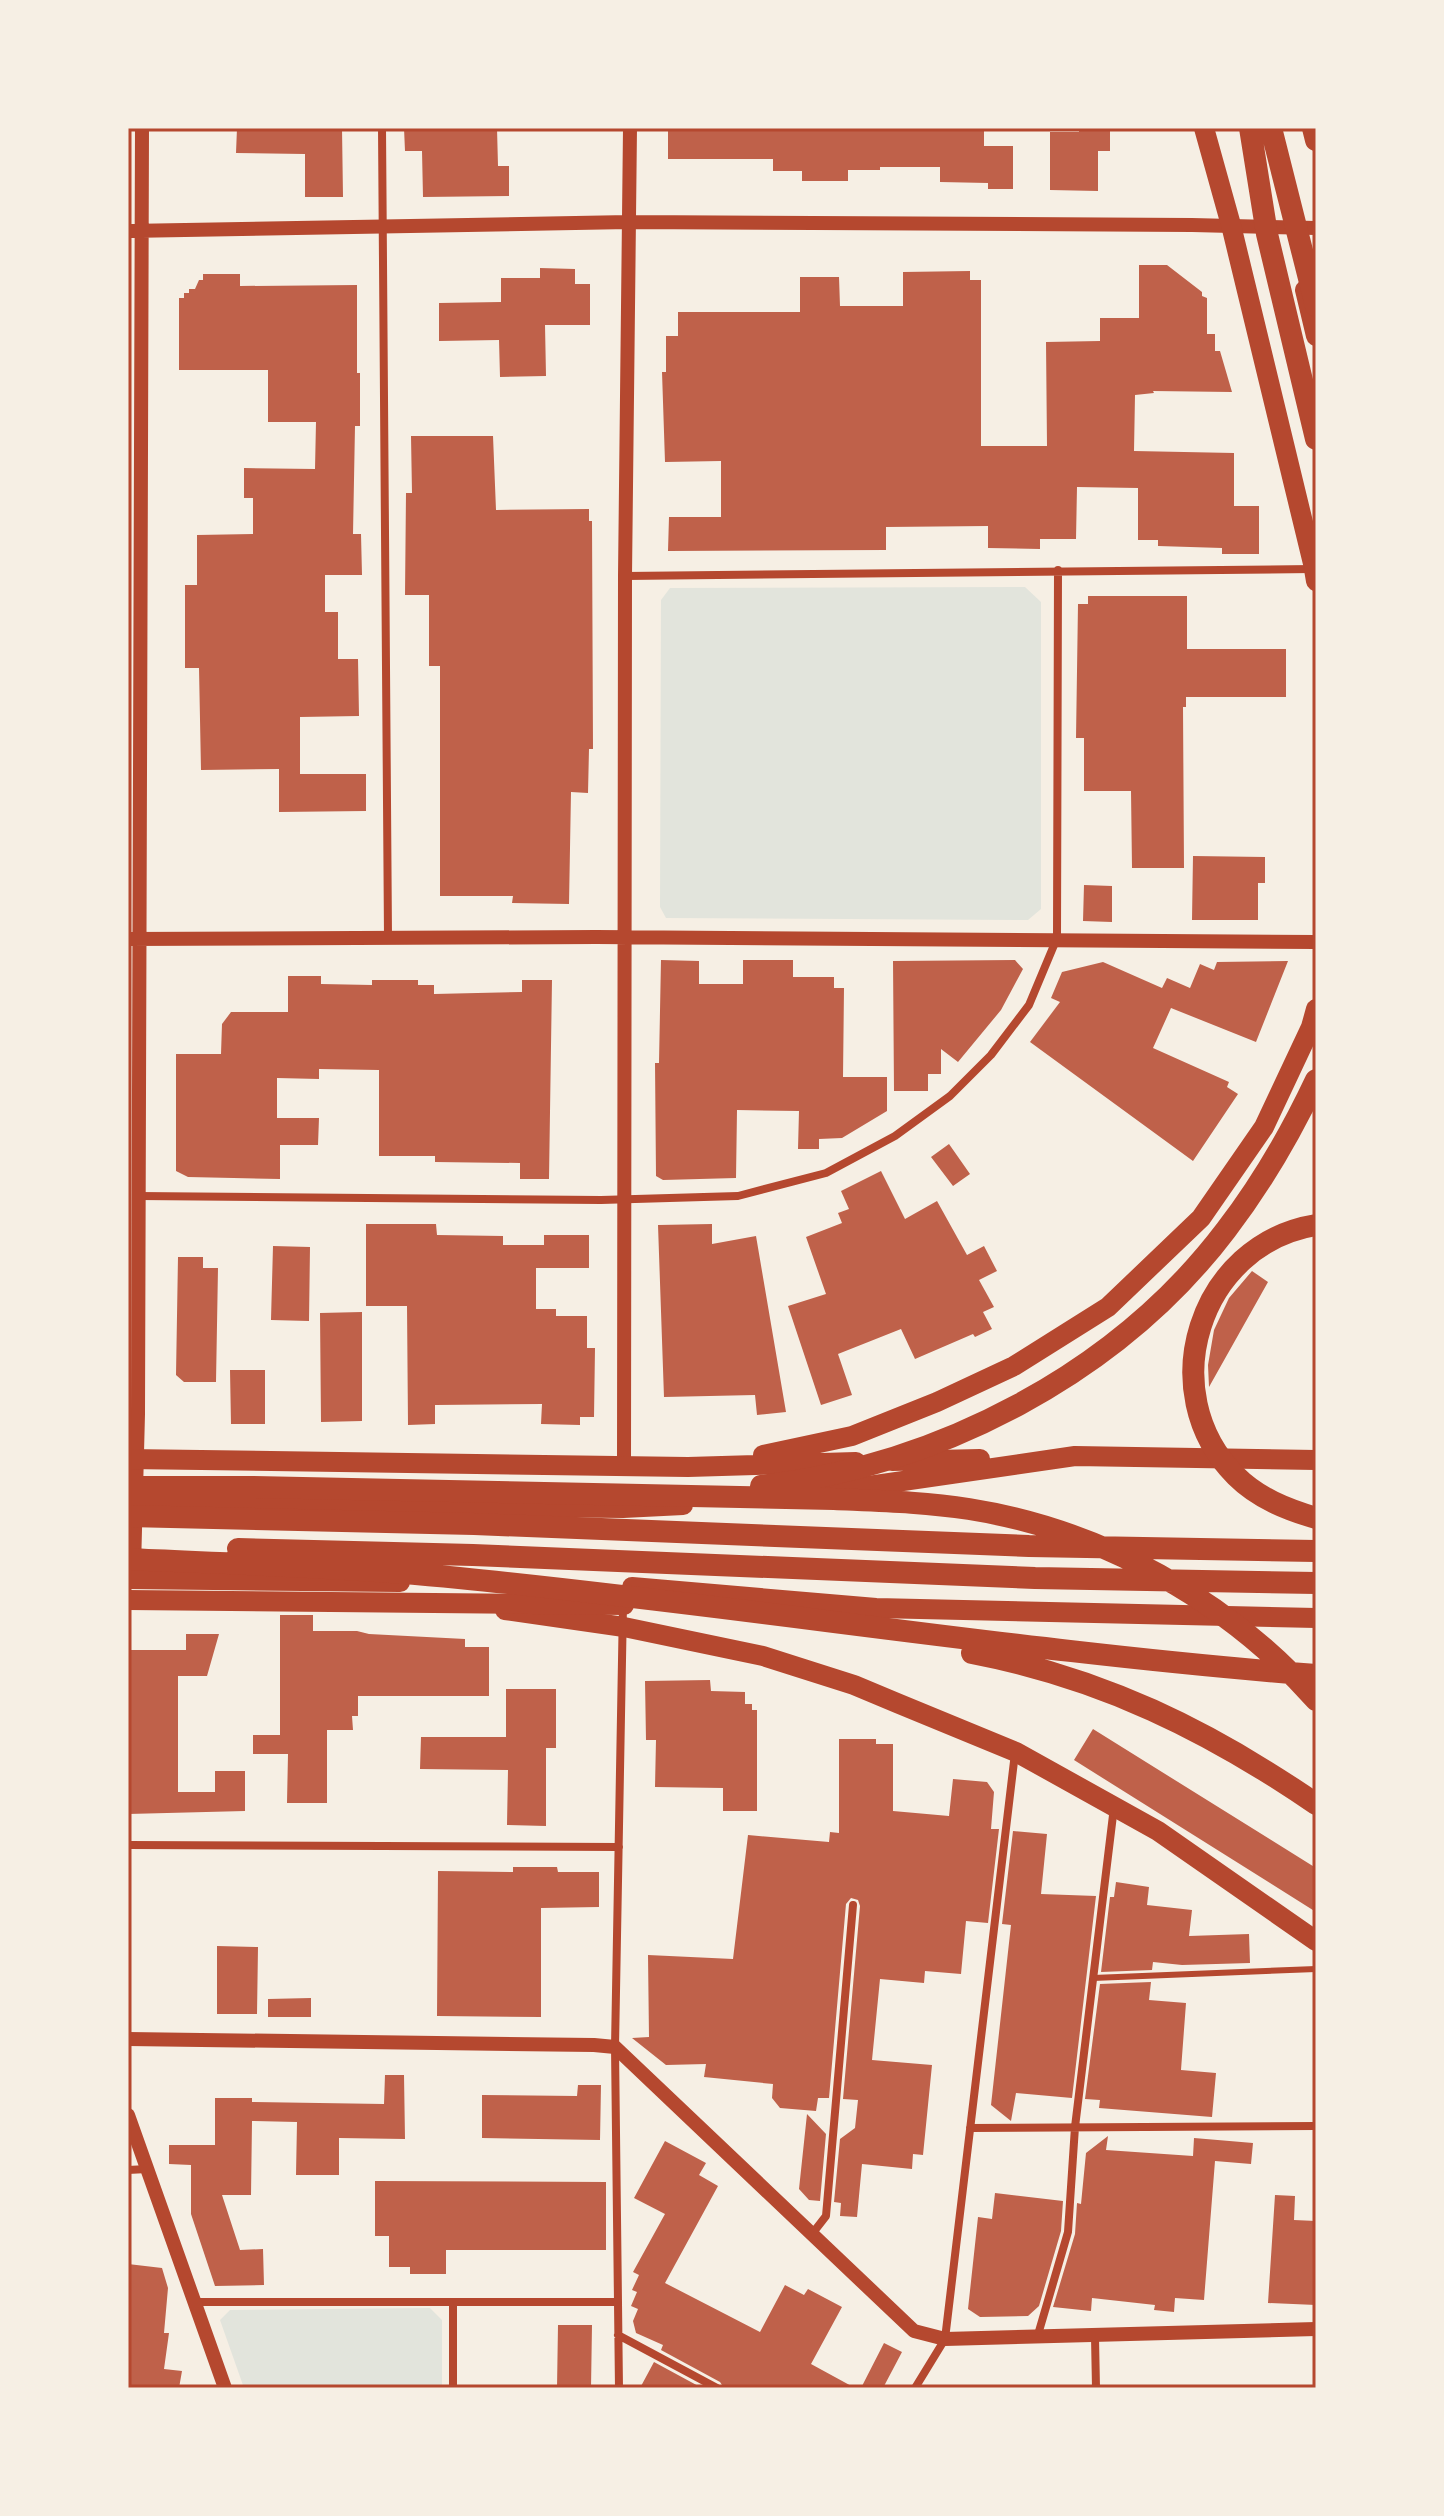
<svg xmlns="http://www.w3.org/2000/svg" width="1444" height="2516" font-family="'Public Sans',sans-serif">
  <rect width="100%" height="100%" fill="#f6efe4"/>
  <path fill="#e2e4dc" d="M1025,587L1041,602V909L1028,920L666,918L660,907L661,600L670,588Z
    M430,2308L442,2320V2388H244L220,2320L230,2310Z"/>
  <path fill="#bf614a" d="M237,128H342L343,197H305V154L236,153Z
    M404,128H497L498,166H509V196L423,197L422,151H405Z
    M668,128H984V146H1013V189H988V183L940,182V167H880V170H848V181H802V171H773V159H668Z
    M1079,128H1110V151H1098V191L1050,190V132H1079Z
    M1139,265H1167L1202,292V296L1207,298V334H1215V351H1220L1232,392L1153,391L1154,393L1135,395L1134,451L1234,453V506H1259V554H1222V548L1158,546V540H1138V488L1077,487L1076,539H1040V549L988,548V526L886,527V550L668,551L669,517H721V461L665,462L662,372H666V336H678V312H800V277H839L840,306H903V272L970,271V280H981V446H1047L1046,342L1100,341V318H1139Z
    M540,268L575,269V284H590V325H545L546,376L500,377L499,340L439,341V303L501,302V278H540Z
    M203,274H240V286L357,285V373H360V426H355L353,534H361L362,575H325V612H338V659H358L359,716L300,717V774H366V811L279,812V769L201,770L199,668H185V585H197V535L253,534V498H244V468L315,469L316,422H268V370H179V298H184V293H189V289H195L199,280H203Z
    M411,436H493L496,510L589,509V521H592L593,749H589L588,793L571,792L569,904L512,903L513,896H440V666H429V595H405L406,493H412Z
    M1088,596H1187V649H1286V697H1186V707H1183L1184,868H1132L1131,791H1084V738H1076L1078,604H1088Z
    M1193,856L1265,857V883H1258V920H1192Z
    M1084,885L1112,886V922L1083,921Z
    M661,960L699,961V984H743V960H793V977H834V988H844L843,1077H887V1111L842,1138L819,1139V1149H798L799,1111L737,1110L736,1178L663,1180L656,1176L655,1063H659Z
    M1015,960L1023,969L1001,1010L958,1062L941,1049V1074H928V1091H894L893,961Z
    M1288,961L1256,1042L1171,1008L1153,1048L1229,1082L1227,1087L1238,1094L1193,1161L1030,1042L1060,1002L1051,998L1062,972L1103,962L1162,988L1167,978L1190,988L1200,964L1214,970L1217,962Z
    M288,976H321V984L372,985V980H418V985H434V994L522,992V980H552L549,1179H520V1163L435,1162V1156H379V1070L319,1069V1079L277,1078V1118H319L318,1145H280V1179L188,1177L176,1171V1054H221L222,1024L231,1012H288Z
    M949,1144L970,1174L953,1186L931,1157Z
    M881,1171L905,1219L937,1201L967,1255L984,1246L997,1271L979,1280L994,1307L983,1312L992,1329L975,1337L973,1334L915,1359L901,1329L838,1354L852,1395L821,1405L788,1306L826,1294L806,1237L842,1223L838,1213L849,1209L841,1191Z
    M366,1224H436L437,1235L503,1236V1245H544V1235H589V1268H536V1309H556V1316H587V1348H595L594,1417H580V1425L541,1424L542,1404L435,1405V1424L408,1425L407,1306H366Z
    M712,1224V1244L756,1236L786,1412L757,1415L755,1395L664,1397L658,1225Z
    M273,1246L310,1247L309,1321L271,1320Z
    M178,1257H203V1268H218L216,1382H184L176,1375Z
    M1252,1271L1268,1282L1209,1387L1208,1365L1214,1330L1229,1298Z
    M362,1312V1421L321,1422L320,1313Z
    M230,1370H265V1424H231Z
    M280,1615H313V1631H357L369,1634L465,1639V1647H489V1696H358V1716H352L353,1730H327V1803H287L288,1754H253V1735H280Z
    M186,1634H219L207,1676H178V1792H215V1771H245V1811L128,1814V1650H186Z
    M710,1680L711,1691L745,1692V1704H752V1710H757V1811H723V1788L655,1787L656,1740H646L645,1681Z
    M506,1689H556V1748H546V1826L507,1825L508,1770L420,1769L421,1737H506Z
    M1093,1729L1316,1868V1912L1074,1760Z
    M839,1739H876V1744H893V1811L949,1816L953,1779L987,1782L994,1792L991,1829H999L988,1923L966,1921L961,1974L925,1971L924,1983L880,1979L872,2060L932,2065L923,2155L913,2154L912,2169L862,2164L857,2217L840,2216L841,2203L834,2202L840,2139L855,2128L858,2100L843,2099L860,1906L858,1900L851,1898L846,1904L829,2098H818L816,2111L780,2108L772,2098L773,2084L704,2077L706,2064L666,2065L632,2038L649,2037L648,1955L733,1959L748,1835L829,1842L830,1832L839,1833Z
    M1013,1831L1047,1834L1041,1894L1096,1896L1072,2098L1016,2093L1011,2121L991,2105L1011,1925L1002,1924Z
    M513,1867H557L558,1872H599V1907L541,1908V2017L437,2016L438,1871L513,1872Z
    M1116,1882L1149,1887L1147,1905L1192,1910L1189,1936L1249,1934L1250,1963L1182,1965L1153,1962L1152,1970L1101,1972L1110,1897H1114Z
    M217,1946L258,1947L257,2014H217Z
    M1151,1982L1149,2000L1186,2003L1181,2070L1216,2073L1212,2117L1099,2108L1100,2100L1085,2099L1100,1984Z
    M311,1998V2017H268V1999Z
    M385,2075H404L405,2139L339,2138V2175H296L297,2122L252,2121L251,2195H222L240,2250L263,2249L264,2285L215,2286L191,2214V2165L169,2164V2145H215V2098H252V2102L384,2104Z
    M578,2085H601L600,2140L482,2138V2095L577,2096Z
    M807,2114L826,2134L820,2201L809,2200L799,2189Z
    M1108,2136L1106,2150L1193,2156L1194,2138L1253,2143L1251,2164L1215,2161L1204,2300L1175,2298L1174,2312L1154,2310L1155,2305L1092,2298L1091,2311L1053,2307L1075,2234L1077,2203L1081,2204L1086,2153Z
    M665,2141L706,2163L699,2175L718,2186L665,2283L760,2332L785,2285L804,2295L808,2289L842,2307L811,2364L855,2388H724L720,2382L661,2350L663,2345L636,2333L633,2321L638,2309L631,2306L637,2292L632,2290L639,2275L633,2272L665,2214L634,2198Z
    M375,2181L606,2182V2250H446V2274H410V2267H389V2236H375Z
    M995,2193L1063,2201L1061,2231L1039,2306L1028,2316L980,2317L968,2309L978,2217L992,2219Z
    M1275,2195L1295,2196L1294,2220L1316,2221V2305L1268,2303Z
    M128,2264L162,2268L168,2288L164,2333H169L164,2369L182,2371L179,2388H128Z
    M558,2325H592L591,2388H557Z
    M884,2343L902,2352L883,2388H861Z
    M654,2362L702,2388H640Z"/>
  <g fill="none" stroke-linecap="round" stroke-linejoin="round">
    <path stroke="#b5482f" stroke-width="6" d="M1093,1978L1316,1969"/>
    <path stroke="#b5482f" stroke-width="8" d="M382,128L388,936
      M625,576L1313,569
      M138,1196L601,1200L738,1196L826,1173L895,1136L950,1096L991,1055L1029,1005L1057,938L1058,570
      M128,1845L619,1847
      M970,2128L1316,2126
      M128,2170L147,2169
      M812,2234L826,2216L853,1905
      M196,2302H618
      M618,2335L717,2388
      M1095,2337L1096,2388
      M1037,2338L1068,2232L1075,2127L1114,1807
      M453,2388V2302
      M619,2388L615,2047L623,1605
      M915,2388L945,2339L1015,1753"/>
    <path stroke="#b5482f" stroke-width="14" d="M128,231L629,222L1192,225L1316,228
      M128,939L596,937L1316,942
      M624,1466L625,576L630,128
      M134,1568L138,1414L142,128
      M128,2039L594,2045L615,2047L914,2331L945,2339L1316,2329
      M128,2115L225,2388"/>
    <path stroke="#b5482f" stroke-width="20" d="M1204,128L1231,225L1316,576
      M1305,290L1316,336
      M505,1610L624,1627L763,1656L854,1685L897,1703L1016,1752L1158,1831L1316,1941"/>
    <path stroke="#b5482f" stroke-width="20" d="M1314,569L1316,581
      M763,1455L852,1436L937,1402L1014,1366L1108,1307L1201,1218L1264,1127L1311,1027L1316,1009
      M128,1459L688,1467L856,1462
      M892,1461L980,1459
      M827,1492L1075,1456L1316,1460
      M128,1503L623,1508L683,1505
      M128,1579L400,1582
      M632,1587L876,1608L1316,1618
      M128,1600L624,1605"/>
    <path stroke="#b5482f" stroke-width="22" d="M1250,128L1267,234L1316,439
      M1271,128L1316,306
      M1313,128L1316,140
      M1316,1225C1199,1244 1152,1392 1236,1476C1258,1498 1286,1509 1316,1518
      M761,1486C938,1466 1117,1374 1226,1230C1262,1183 1291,1133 1316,1080
      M128,1487H252L834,1499C879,1501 924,1502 969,1509C1101,1530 1228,1600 1316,1700
      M128,1516L474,1524L1029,1546L1316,1551
      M238,1549L473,1555L1035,1578L1316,1583
      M128,1559C238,1564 349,1567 459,1578C745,1606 1029,1653 1316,1675
      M972,1653C1102,1678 1208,1730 1316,1804"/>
  </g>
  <rect width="1444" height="2516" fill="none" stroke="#f6efe4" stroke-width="260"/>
  <rect x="130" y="130" width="1184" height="2256" fill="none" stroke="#b5482f" stroke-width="3"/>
</svg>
